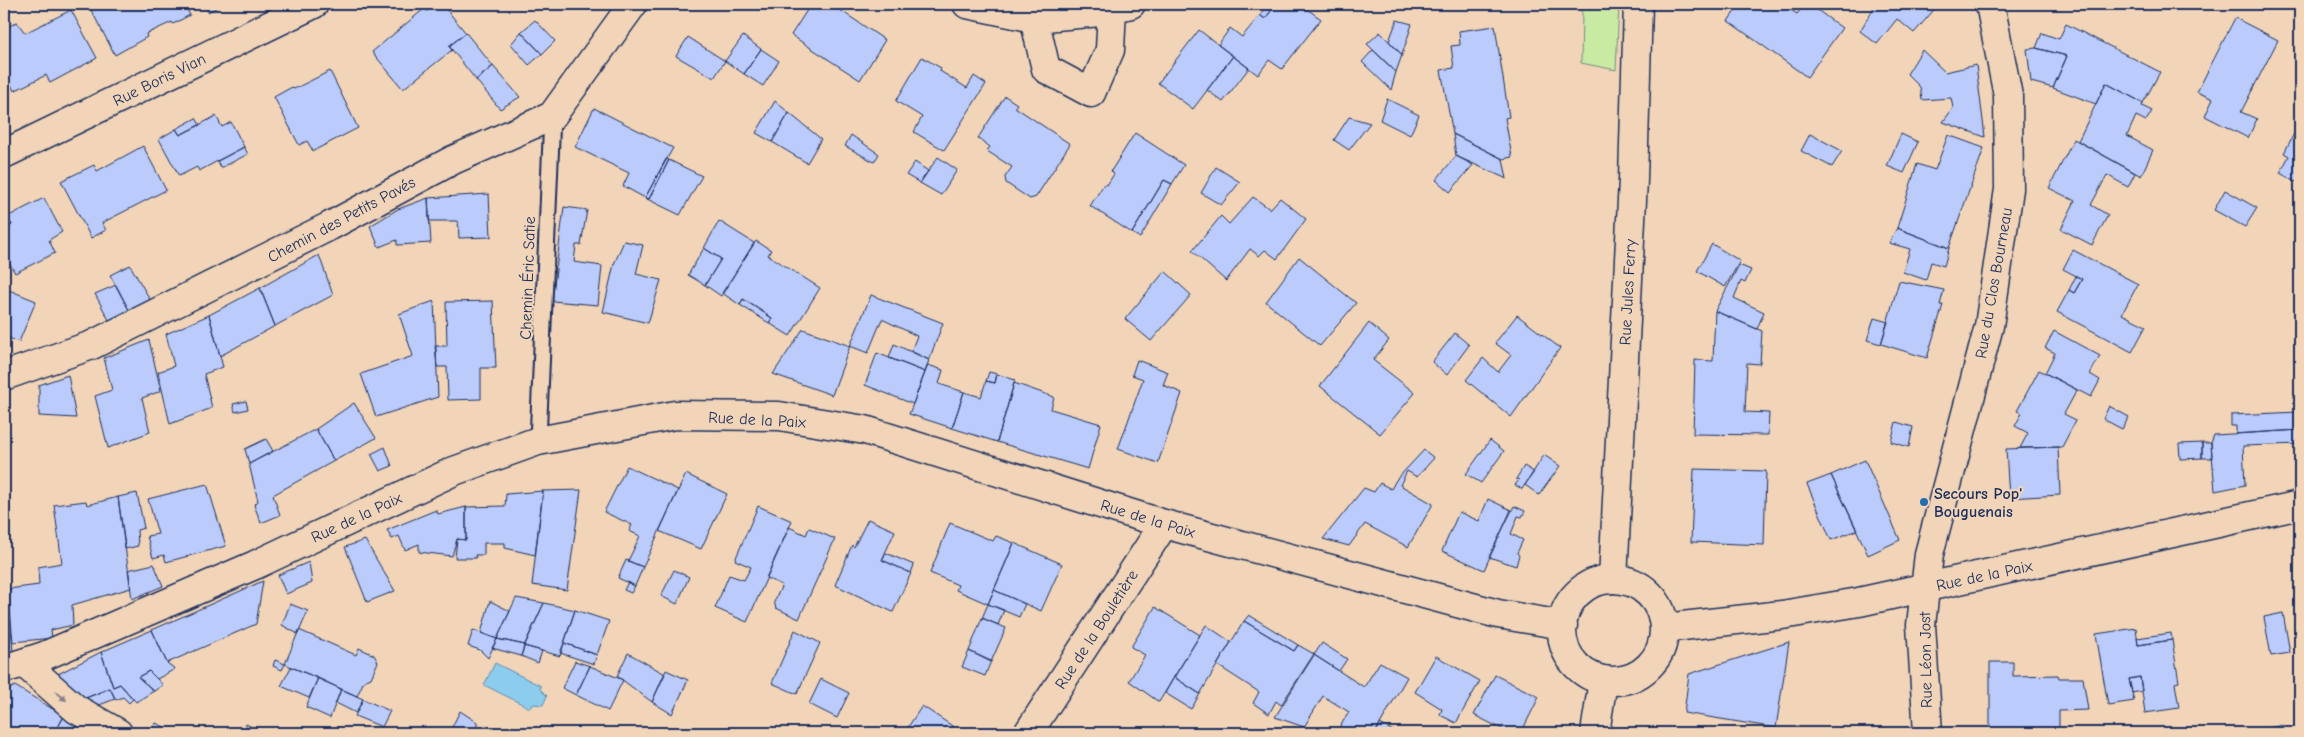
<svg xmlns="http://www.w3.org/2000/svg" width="2304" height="737" font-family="'Comic Neue',sans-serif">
  <rect width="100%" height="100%" fill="#f2d5b8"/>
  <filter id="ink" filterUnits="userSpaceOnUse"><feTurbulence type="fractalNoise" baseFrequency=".02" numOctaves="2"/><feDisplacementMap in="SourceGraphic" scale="10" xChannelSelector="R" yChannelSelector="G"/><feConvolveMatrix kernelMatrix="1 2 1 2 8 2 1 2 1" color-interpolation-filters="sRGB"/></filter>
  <g filter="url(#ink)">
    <path fill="#c8eaa3" stroke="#728c80" d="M1575,4H1619L1616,70L1581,63L1582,12Z"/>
    <path fill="#8ccced" stroke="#5f8db4" d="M495,663L541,686L540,689L547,696L543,705L533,704L530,708L484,685Z"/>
    <path fill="#bbcbfb" stroke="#1b2f5e" d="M98,4H184L190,15L173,24L172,22L146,34L147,37L115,55L90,8Z
      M204,4H223L208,12Z
      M436,4H442L466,33L449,46L452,50L403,89L372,52L425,8L427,11Z
      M750,4H763L759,10Z
      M811,4H831L885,40L860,80L791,35Z
      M1269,4H1276L1265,19L1260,15Z
      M1276,4H1300L1321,19L1282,69L1269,60L1258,75L1218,45L1230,28L1242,37L1260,15L1265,19Z
      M1740,4H1782L1797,14L1805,4H1809L1842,28L1807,77L1728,21Z
      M1876,4H1939L1914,33L1897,19L1877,44L1860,31Z
      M71,10L97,58L50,83L46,75L14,91L4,70V29L17,22L25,33Z
      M2235,18L2278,40L2241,112L2257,119L2248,138L2205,116L2213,99L2197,92Z
      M535,20L555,41L542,54L521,32Z
      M1397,20L1412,24L1402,55L1389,41Z
      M2066,24L2160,72L2143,103L2106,83L2096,104L2053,88L2067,56L2036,48L2042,33L2059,39Z
      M1495,26L1509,117L1505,118L1512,157L1503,159L1453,134L1441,70L1454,68L1451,46L1460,45L1459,31Z
      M1199,30L1233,56L1193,109L1158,83Z
      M521,32L542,54L529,65L511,44Z
      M1380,32L1402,55L1396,72L1367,44Z
      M466,33L493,66L476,80L449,46Z
      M743,36L761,49L744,74L725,61Z
      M688,37L725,61L714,78L676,56Z
      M2036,48L2067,56L2053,88L2031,82L2027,49Z
      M761,49L779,61L763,86L744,74Z
      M1373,50L1396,72L1391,90L1362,62Z
      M1922,50L1945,72L1976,65L1985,137L1943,122L1953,108L1951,98L1922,100L1920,87L1907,74Z
      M1233,56L1249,68L1223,102L1207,90Z
      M922,57L941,68L940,71L967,88L974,76L986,84L944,150L914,132L922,117L896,101Z
      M493,66L520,97L500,109L476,80Z
      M330,71L358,128L313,151L307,141L299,145L274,97L292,87L294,89Z
      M2106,83L2143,103L2142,106L2152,111L2146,121L2136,116L2127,136L2153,150L2141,176L2078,141Z
      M1005,96L1017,104L1015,107L1070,144L1036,197L1030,199L1006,183L1005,177L1012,167L987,151L990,147L978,138Z
      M1387,99L1419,115L1410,135L1380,120Z
      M775,101L789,113L772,142L756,133Z
      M594,108L673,148L645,198L623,186L629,173L575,147Z
      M789,113L821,139L807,163L772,142Z
      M216,116L222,127L231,122L244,147L199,171L197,167L179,176L159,139L176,129L180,135Z
      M1349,117L1370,123L1349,150L1334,140Z
      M196,118L200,125L180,135L176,129Z
      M2300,122V184L2280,173L2289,156L2284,153Z
      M1135,133L1184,165L1172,184L1164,180L1132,233L1090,206L1104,184L1107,185L1114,174L1111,171Z
      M1453,134L1503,159L1507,179L1456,156Z
      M1810,134L1842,151L1832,167L1801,151Z
      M1901,134L1918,142L1904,173L1887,166Z
      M851,135L879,154L874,162L845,146Z
      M1948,135L1984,148L1949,248L1897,228L1917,164L1935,170Z
      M2074,139L2135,173L2128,187L2107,175L2091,205L2108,215L2092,245L2061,229L2075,201L2049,188Z
      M143,146L166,190L102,223L106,230L91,238L61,181L94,165L97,171Z
      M244,147L248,154L221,168L217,161Z
      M1456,156L1473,165L1450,192L1436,180Z
      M938,157L957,170L941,195L920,183Z
      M666,159L669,160L649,199L645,198Z
      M669,160L702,176L680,215L645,198L649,199Z
      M915,162L928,171L920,183L906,175Z
      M1216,167L1240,182L1221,205L1201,193Z
      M1164,180L1172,184L1140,238L1132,233Z
      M2225,190L2257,208L2245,227L2214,210Z
      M489,194L491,237L459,238L458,221H429L428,198Z
      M1253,197L1270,209L1280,198L1306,219L1277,259L1265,250L1259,256L1250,249L1226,281L1192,251L1221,216L1229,224Z
      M44,198L62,232L49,240L55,253L15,273L4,253V229L12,225L7,217Z
      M428,198L431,243L397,245V240L379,247L370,226L398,209Z
      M564,207L587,210L581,245H576L574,262L602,266L598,305L552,301Z
      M7,217L12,225L4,229V219Z
      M719,221L754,243L721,296L705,285L721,259L704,248Z
      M1897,228L1949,248L1944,266L1931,262L1926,280L1903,272L1910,249L1889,243Z
      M624,241L643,245L636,274L661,280L648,323L603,312L614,264Z
      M756,241L771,250L768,255L820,288L790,336L769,323L772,318L743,299L740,305L722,293Z
      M1712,244L1740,261L1725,287L1697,271Z
      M704,248L721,259L705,285L688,275Z
      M2073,250L2138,284L2122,314L2146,326L2132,352L2057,312L2069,290L2074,293L2082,279L2063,269Z
      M319,255L333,295L275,326L260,288Z
      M1299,257L1356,303L1320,346L1266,302Z
      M130,265L152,303L130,312L110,275Z
      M1739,265L1751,270L1745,283L1741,281L1734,298L1764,312L1757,329L1715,311Z
      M1165,271L1191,295L1151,341L1125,319Z
      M2076,276L2082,279L2074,293L2069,290Z
      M1899,281L1944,290L1940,305H1943L1927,358L1881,344Z
      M116,285L130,312L109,320L95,294Z
      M4,288L36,301L19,342L4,336Z
      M260,288L275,326L220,356L209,315Z
      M871,295L943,323L929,360L911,351L917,336L882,319L868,353L850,346Z
      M743,299L772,318L769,323L740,305Z
      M434,301L438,397L376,417L361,374L413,356L399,314Z
      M493,301L496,368H481V399L448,400L447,367H437L435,346H447L446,302Z
      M1715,311L1762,331L1760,364L1747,363L1745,412L1769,413L1768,435L1693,434L1695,360L1713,361Z
      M209,315L223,367L204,374L212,408L170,424L158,372L174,366L166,334Z
      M1517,315L1560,348L1511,417L1466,380L1483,358L1498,372L1511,355L1495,343Z
      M1874,318L1888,322L1881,344L1867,340Z
      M1369,323L1389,340L1373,360L1415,393L1380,434L1320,386Z
      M803,329L850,346L832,395L773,374Z
      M2054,331L2100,356L2090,374L2100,380L2091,397L2045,373L2055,353L2045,348Z
      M1455,333L1469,345L1447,375L1432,362Z
      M149,340L161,391L142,398L150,432L108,448L95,396L112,390L104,358Z
      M894,344L929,360L925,372L889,358Z
      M877,353L925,372L913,404L865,385Z
      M1137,360L1168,372L1163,385L1182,393L1158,463L1118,449L1143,379L1132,375Z
      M928,365L943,370L939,384L964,392L952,428L909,414Z
      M2039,370L2077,390L2064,414L2076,420L2062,447L2020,448L2028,433L2015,426L2022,413L2017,411Z
      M989,372L997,374L995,383L986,381Z
      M997,374L1015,380L997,442L952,428L964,392L981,397L986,381L995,383Z
      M68,375L76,418L39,416V385Z
      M1014,383L1054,397L1051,409L1101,424L1088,469L997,442Z
      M6,395V424H4V396Z
      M246,401L248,409L235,412L233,404Z
      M354,403L376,438L334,461L316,429Z
      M2109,406L2129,417L2122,429L2103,419Z
      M2300,412V430L2236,434V426H2231V415Z
      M1896,422L1913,427L1909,447L1891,442Z
      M316,429L334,461L273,495L280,515L261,523L254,505L258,501L249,464Z
      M2300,430V444L2243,446L2245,485L2215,491L2211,443L2214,435Z
      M266,439L273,451L249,464L245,449Z
      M1490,440L1504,451L1481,483L1466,474Z
      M2202,443V458L2180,459L2179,444Z
      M2202,443H2211L2212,458H2202Z
      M385,447L392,466L380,471L371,454Z
      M2058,447L2060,495L2009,498L2006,449Z
      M1424,450L1434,458L1417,477L1407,471L1400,485L1433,504L1408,547L1365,524L1349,546L1323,539L1364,488L1374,492L1380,483L1391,489L1396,480Z
      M1544,455L1560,466L1539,495L1525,485Z
      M1865,460L1900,540L1868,555L1831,475Z
      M627,466L678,490L643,567L628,561L640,536L629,531L632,525L604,512Z
      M1524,466L1534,472L1522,489L1515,485L1519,480L1516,479Z
      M1694,469L1766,471L1764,545L1691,542Z
      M686,474L727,494L701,549L659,531Z
      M1831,475L1857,530L1831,540L1807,484Z
      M207,484L226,546L166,562L164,555L153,558L147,536L158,534L148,499Z
      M581,490L567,590L532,585L543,491Z
      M543,491L535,555L505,548V543H484V555H475L476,558H455L457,539L466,540V507L505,506L506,494Z
      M137,493L144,528L137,530L138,546L125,549L118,497Z
      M118,497L131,588L72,605L73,625L51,630L52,638L13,642L8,589L39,585L38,567L62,563L54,505L86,501L87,505Z
      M1488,499L1511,510L1484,570L1442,551L1459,512L1479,521Z
      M758,506L792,521L747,622L715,608L729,575L744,580L751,567L735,560Z
      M1514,506L1525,511L1522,517L1518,516L1511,534L1523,540L1517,553L1519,555L1516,566L1489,557Z
      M466,507V540L457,539L452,556L419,552V544L405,550L399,536L392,539L387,530L436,510L438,514Z
      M868,519L895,531L882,560L911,573L893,612L835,585L852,545L854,547Z
      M950,523L993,541L996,536L1014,543L988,604L956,590L958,585L930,573Z
      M789,527L806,535L809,528L835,539L799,619L776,608L774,602L782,585L766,578Z
      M365,540L395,591L367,602L345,547Z
      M1014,543L1062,564L1041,611L994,590Z
      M886,553L914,565L911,573L882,560Z
      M626,560L643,567L635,586L618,578Z
      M309,562L312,583L286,594L278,575Z
      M154,564L163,586L132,599L128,570Z
      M674,570L689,577L677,604L661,596Z
      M263,581L256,624L167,663L152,630Z
      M628,582L635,586L631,593L624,590Z
      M4,589H8L13,652L4,653Z
      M994,590L1025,604L1019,617L988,604Z
      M516,598L544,603L525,645L497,639Z
      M490,601L510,611L497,639L481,633Z
      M544,603L575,610L560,656L524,646Z
      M290,604L308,611L298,634L282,625Z
      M988,604L1004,610L998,625L982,618Z
      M1155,607L1200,635L1159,702L1129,681L1145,655L1131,647Z
      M575,610L609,621L597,655L564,643Z
      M2283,613L2290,653L2271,656L2264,617Z
      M1249,615L1298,645L1294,651L1244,621Z
      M982,618L1006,628L991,662L969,651Z
      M1244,621L1294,651L1298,645L1314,654L1281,705L1276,701L1269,714L1253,703L1259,692L1217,665Z
      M1206,625L1231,642L1200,694L1174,677Z
      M2136,628L2138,645L2172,640L2179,682L2175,683L2179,708L2145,713L2140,677L2129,679L2134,701L2108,705L2096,634Z
      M152,630L167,663L175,669L157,679L149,671L138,677L154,691L136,702L120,684L113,687L101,652Z
      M299,630L356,655L359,648L374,655L378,662L371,678L364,681L357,696L285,664Z
      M473,630L497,639L488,658L480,650L468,646Z
      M795,630L820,643L797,694L772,683Z
      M2171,633L2172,640L2138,645L2137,638Z
      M497,639L525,645L521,656L492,648Z
      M1789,642L1776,728L1684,713L1689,674Z
      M564,643L597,655L594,664L560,653Z
      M1322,643L1347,659L1339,671L1314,655Z
      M524,646L542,651L538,663L521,656Z
      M969,651L991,661L985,676L962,667Z
      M101,652L113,687L120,684L133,699L129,703L123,697L116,700L110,688L81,700L73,696L58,674Z
      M628,653L665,674L652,702L617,676Z
      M1314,655L1364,687L1380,662L1407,677L1375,733H1349L1339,728L1349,712L1323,696L1304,727L1275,717Z
      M1436,656L1480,681L1456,723L1440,715L1442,709L1415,692Z
      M275,660L285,664L282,670L273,666Z
      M575,661L590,666L576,695L562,688Z
      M1990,662H2013V676L2058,675L2059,678H2083L2088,710L2059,711V730L1990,731Z
      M590,666L623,680L608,711L576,695Z
      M291,667L318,678L309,698L281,686Z
      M666,670L688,680L672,714L652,702Z
      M149,671L163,685L154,691L138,677Z
      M1495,675L1539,697L1521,733H1510L1474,715Z
      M1174,677L1200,694L1191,709L1165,693Z
      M2140,677L2142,691L2132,693L2129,679Z
      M318,678L341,689L330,718L306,707Z
      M821,679L849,693L837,718L809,704Z
      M15,686L64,716L55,733H4V692Z
      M110,688L115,699L94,707L81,700Z
      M341,689L363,699L356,713L336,703Z
      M363,699L390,711L382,727L355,716Z
      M922,706L963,733H904Z
      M460,711L477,722V733H449Z
      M64,716L93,733H55Z
      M156,723L177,733H150Z
      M246,724L263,733H242Z
      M1380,724L1397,733H1375Z
      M2284,725L2285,733H2239Z
      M218,729L228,733H208L209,732Z"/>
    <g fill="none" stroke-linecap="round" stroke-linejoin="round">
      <defs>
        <path id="lane" d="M538,441L552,116"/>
        <path id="street" d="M967,4L1034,18L1100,12L1131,4
          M1034,18L1046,69L1091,93L1110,50L1112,9
          M4,154L314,4
          M4,376L92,345L330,226L453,160L552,116L633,4
          M1613,579L1633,180L1638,4
          M25,664L76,709L118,733
          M1028,733L1164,524
          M1595,733L1603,681
          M1928,733L1921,625L1929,554L1989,326L2009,189L2008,96L1990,4"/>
        <path id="secondary" d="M1562 630a51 51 0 1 1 102 0a51 51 0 1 1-102 0Z
          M1664,628L1782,615L1859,602L2300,505
          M4,669L44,656L255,565L454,471L538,441L675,415L779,416L865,430L1164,524L1498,614L1563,625"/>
      </defs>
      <use href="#lane" stroke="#1b2f5e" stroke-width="19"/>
      <use href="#street" stroke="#1b2f5e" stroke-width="31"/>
      <use href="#secondary" stroke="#1b2f5e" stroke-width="31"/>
      <use href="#lane" stroke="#f2d5b8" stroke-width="15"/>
      <use href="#street" stroke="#f2d5b8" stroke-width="28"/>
      <use href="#secondary" stroke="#f2d5b8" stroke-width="28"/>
    </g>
    <defs><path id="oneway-solid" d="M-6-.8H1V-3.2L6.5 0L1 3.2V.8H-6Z" transform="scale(1.25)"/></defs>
    <use fill="#86828b" href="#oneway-solid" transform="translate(61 696) rotate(41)"/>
  </g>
  <circle fill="#1f6fb2" stroke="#f2d5b8" stroke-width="2" cx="1924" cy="502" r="5"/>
  <g text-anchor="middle" stroke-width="4" stroke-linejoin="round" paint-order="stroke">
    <g font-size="16" fill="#1b2f5e" stroke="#f2d5b8">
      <text transform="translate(159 79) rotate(-26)" y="6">Rue Boris Vian</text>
      <text transform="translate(341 219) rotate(-28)" y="6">Chemin des Petits Pavés</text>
      <text transform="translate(527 278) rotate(-88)" y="6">Chemin Éric Satie</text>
      <text transform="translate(1993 283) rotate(-80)" y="6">Rue du Clos Bourneau</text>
      <text transform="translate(1627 292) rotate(-87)" y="6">Rue Jules Ferry</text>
      <text transform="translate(757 419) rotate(3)" y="6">Rue de la Paix</text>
      <text transform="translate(356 517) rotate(-25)" y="6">Rue de la Paix</text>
      <text transform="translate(1148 518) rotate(17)" y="6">Rue de la Paix</text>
      <text transform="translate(1984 575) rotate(-12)" y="6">Rue de la Paix</text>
      <text transform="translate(1096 629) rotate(-57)" y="6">Rue de la Bouletière</text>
      <text transform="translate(1925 660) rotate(-91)" y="6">Rue Léon Jost</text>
    </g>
    <g font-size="16" font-weight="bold" fill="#1b2f5e" stroke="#f2d5b8" text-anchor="start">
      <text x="1934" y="499">Secours Pop'<tspan x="1934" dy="18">Bouguenais</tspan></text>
    </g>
  </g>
  <rect width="2304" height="737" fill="none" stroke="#f2d5b8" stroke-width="20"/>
  <rect x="10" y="10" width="2284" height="717" fill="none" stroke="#1b2f5e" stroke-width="2" filter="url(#ink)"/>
</svg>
